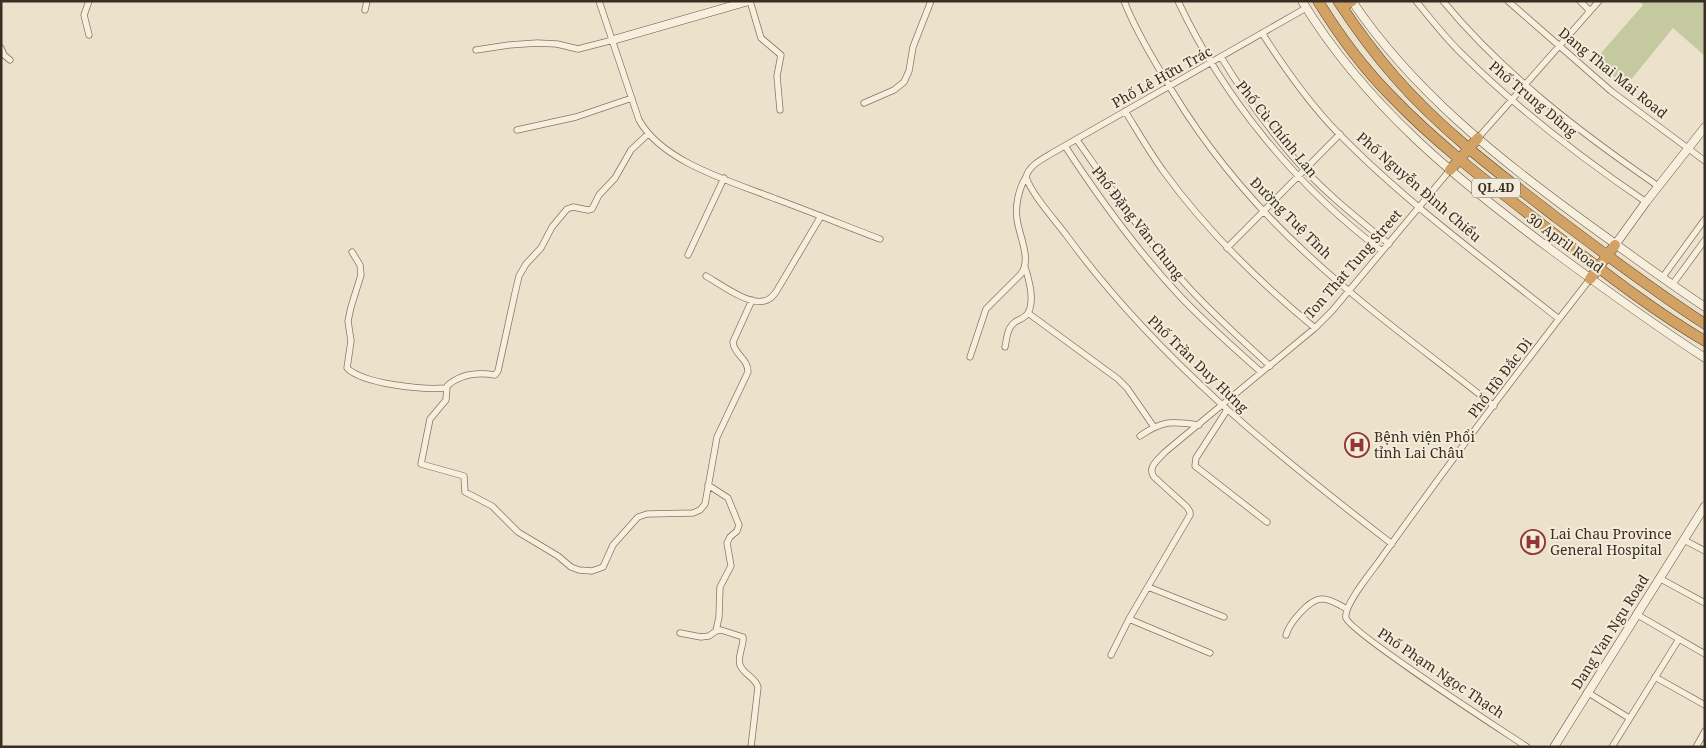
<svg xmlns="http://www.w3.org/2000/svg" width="1706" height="748" font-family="'Noto Serif',serif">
  <rect width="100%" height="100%" fill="#ece2cb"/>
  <path fill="#c4c9a0" d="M1639,1H1705V56L1673,28L1625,87L1595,60L1643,5Z"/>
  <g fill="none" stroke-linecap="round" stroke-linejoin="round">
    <defs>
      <path id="street" d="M89,1L84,15L89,35
        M599,1L639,120C663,163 733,182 776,199C811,212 846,226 880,239
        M750,1L761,38L781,55L777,76L780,110
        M1124,1C1134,26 1147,49 1161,72C1200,141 1250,202 1308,255C1366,309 1432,356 1494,406
        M1178,1C1224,99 1296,186 1382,251
        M1416,1C1430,18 1443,35 1459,51C1515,107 1580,157 1646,202
        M1443,1C1503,74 1581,133 1658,186
        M1508,1L1611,91L1705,161
        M1580,1L1590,11
        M1306,8L1054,152C1044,158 1029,165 1026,177C1032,195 1055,220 1067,236C1156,358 1273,452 1392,544
        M365,10L367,1
        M1262,33C1285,69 1310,105 1341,136C1407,203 1485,260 1559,319
        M1,48L4,55L10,60
        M476,50L509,45L537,43L557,44L578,49L613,40
        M1221,57C1241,90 1263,121 1288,151C1317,186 1353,215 1389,244
        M864,103L894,90L904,82L909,71L913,47L931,1
        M1125,111C1138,132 1150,153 1164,172C1207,231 1259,282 1315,328
        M517,130L576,117L632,98
        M648,134L631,150L615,178L599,195L592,209L588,210L573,207L567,209L552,227L541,248L526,264L519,276L515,293L498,371L495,375C478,372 460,374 447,386L446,400L430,419L421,464L464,476L465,492L492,506L518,532L558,556L571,567L579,570L592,571L603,567L613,545L638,517L647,514L693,513L700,510L705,504L717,437L748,372C748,358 734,355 733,342L752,300
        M1478,138L1599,1
        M1077,140C1110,187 1143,236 1182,280C1209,311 1240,338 1270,366
        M1065,146C1099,198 1136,249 1178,294C1204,322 1233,347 1261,372
        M1227,248L1340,134
        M352,252L360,265L361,275L351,307L348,321L351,341L347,368C363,384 423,390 446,388
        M688,255L724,178
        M706,276C720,284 748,305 764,301C770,300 773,296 776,292L821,216
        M1662,278L1705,219
        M1672,285L1705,240
        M1028,313L1118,379L1127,388L1154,427
        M1005,347C1007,338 1007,328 1015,322C1020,319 1025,318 1028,313C1035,300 1029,280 1025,267
        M970,357L986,309L1021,274C1032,259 1019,236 1017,219C1015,205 1019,188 1026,177
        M1227,410L1196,458L1195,466L1267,522
        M1140,436C1163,420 1172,421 1199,425
        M708,485L728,498L739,525L737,531L730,537L727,543L731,566L720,587L719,617L716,631
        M1684,540L1705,551
        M1659,578L1705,603
        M1148,587L1224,617
        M1636,614L1705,654
        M1129,619L1210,653
        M680,633L701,637L709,636L716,631L721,630L743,637C744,646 737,656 740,665C744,675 755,677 758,687L751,747
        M1286,635C1289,624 1308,600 1321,599C1329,598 1340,605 1347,609
        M1111,655L1129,619L1190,515V512L1187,507L1154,477C1147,467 1158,460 1165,452L1315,328L1332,311L1450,170
        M1655,677L1705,705
        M1587,692L1629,718
        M1527,747C1503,731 1351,633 1346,618C1343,605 1374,569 1382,557C1449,463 1519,370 1590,279
        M1612,747L1679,639
        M1696,747L1705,731"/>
      <path id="secondary" d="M1302,1C1365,105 1457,180 1553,251C1603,288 1653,324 1705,358
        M1352,1C1412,90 1496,157 1581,219C1622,249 1663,279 1705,307
        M613,40L749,1
        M1615,245L1646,202L1705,127
        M1554,747L1705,506"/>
      <path id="highway" d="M1318,1C1339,35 1363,68 1392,97C1439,146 1494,187 1548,229C1599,268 1649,308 1705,341
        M1338,1C1355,27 1374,53 1395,77C1442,131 1501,175 1557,218C1606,255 1654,291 1705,324
        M1342,7L1352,1
        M1450,170L1478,138
        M1590,279L1615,245"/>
    </defs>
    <use href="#street" stroke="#877561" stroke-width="7"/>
    <use href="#secondary" stroke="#695744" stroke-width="9"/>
    <use href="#highway" stroke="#564434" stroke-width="11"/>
    <use href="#street" stroke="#f7efde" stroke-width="5.5"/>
    <use href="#secondary" stroke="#f7efde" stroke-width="8"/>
    <use href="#highway" stroke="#d2a265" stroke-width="10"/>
  </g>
  <defs>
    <symbol id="hospital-ring" viewBox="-11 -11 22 22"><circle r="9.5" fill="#f4ecdb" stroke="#913637" stroke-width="1.5"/><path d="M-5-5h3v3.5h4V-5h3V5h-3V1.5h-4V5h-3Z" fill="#913637"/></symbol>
  </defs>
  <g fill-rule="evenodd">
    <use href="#hospital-ring" x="1343" y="431" width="28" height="28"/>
    <use href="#hospital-ring" x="1519" y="528" width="28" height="28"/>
  </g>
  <g text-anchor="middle" stroke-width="4" stroke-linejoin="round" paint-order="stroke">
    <rect fill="#f4ecdb" stroke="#71675a" stroke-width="1" x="1472" y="178.5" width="48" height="19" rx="4"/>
    <g font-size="12" font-weight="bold" fill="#392e23">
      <text x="1496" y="192">QL.4D</text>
    </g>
    <g font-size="14" fill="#392e23" stroke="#f4ecdb">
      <text transform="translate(1613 73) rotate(39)" y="5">Dang Thai Mai Road</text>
      <text transform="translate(1162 77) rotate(-29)" y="5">Phố Lê Hữu Trác</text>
      <text transform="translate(1533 99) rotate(40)" y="5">Phố Trung Dũng</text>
      <text transform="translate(1277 129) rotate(51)" y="5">Phố Cù Chính Lan</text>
      <text transform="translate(1419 187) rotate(41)" y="5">Phố Nguyễn Đình Chiểu</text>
      <text transform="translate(1291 218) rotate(45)" y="5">Đường Tuệ Tĩnh</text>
      <text transform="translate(1138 223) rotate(52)" y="5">Phố Đặng Văn Chung</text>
      <text transform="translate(1565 243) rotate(36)" y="5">30 April Road</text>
      <text transform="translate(1353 264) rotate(-49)" y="5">Ton That Tung Street</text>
      <text transform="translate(1198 364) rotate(44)" y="5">Phố Trần Duy Hưng</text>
      <text transform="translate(1500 378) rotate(-53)" y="5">Phố Hồ Đắc Di</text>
      <text transform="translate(1610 632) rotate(-58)" y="5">Dang Van Ngu Road</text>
      <text transform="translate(1441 673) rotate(34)" y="5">Phố Phạm Ngọc Thạch</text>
    </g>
    <g font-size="14" fill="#392e23" stroke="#f4ecdb" text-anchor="start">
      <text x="1374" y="442">Bệnh viện Phổi<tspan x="1374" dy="16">tỉnh Lai Châu</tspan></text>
      <text x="1550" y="539">Lai Chau Province<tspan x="1550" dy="16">General Hospital</tspan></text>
    </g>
  </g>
  <rect width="1706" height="748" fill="none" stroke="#392e23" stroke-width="5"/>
</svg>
